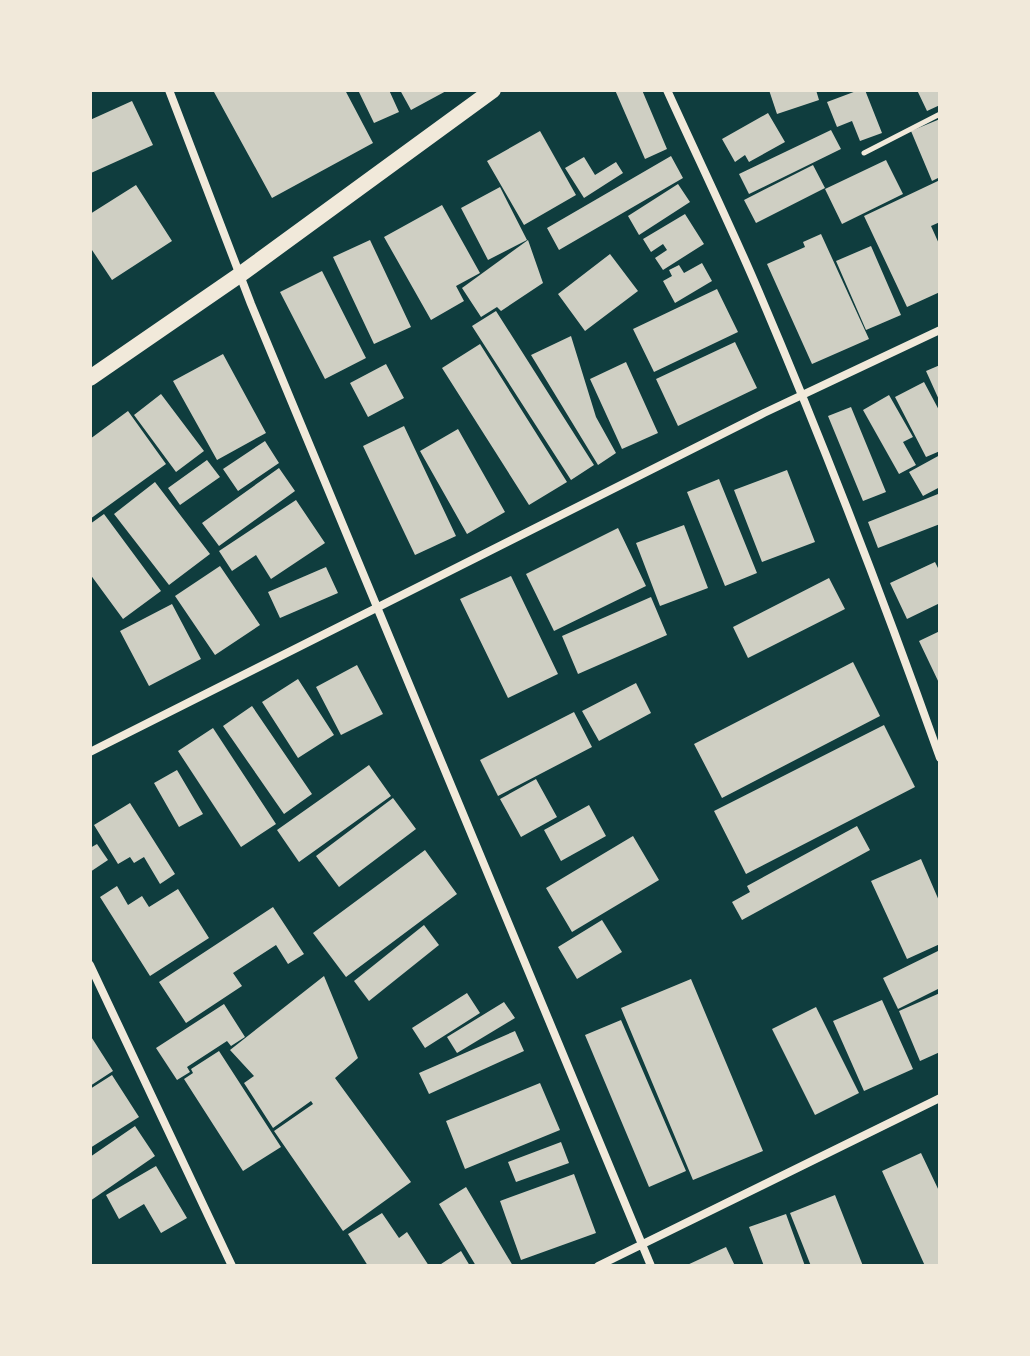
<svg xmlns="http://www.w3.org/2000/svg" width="1030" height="1356" font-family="'Playfair Display',serif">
  <rect width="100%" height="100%" fill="#0f3d3e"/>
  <path fill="#cfcfc3" d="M217,90H345L373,143L272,198L214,92Z
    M358,90H389L399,112L374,123Z
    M400,90H448L411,110Z
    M615,90H642L667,149L645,159Z
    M769,90H816L819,100L777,114Z
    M859,90H865L882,133L860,141L852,121L837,127L827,102Z
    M917,90H940V105L927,111Z
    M132,101L153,145L91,173L90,120Z
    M768,113L785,142L749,162L745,155L735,162L722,139Z
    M940,119V177L932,181L911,131Z
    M831,130L841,149L749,194L739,174Z
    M540,131L576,195L524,225L487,161Z
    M671,156L683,178L559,250L547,228Z
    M584,157L595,175L616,162L623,173L584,198L565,168Z
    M886,160L903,194L842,224L825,189Z
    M813,165L825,188L756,223L744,200Z
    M940,180V222L931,226L940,246V292L907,307L864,216Z
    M678,184L690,202L639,235L628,216Z
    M136,185L172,241L112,280L90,247V214Z
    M500,187L527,240L488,260L461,208Z
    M442,205L480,273L456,286L464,301L431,320L384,237Z
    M685,214L704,244L663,270L655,258L667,250L663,244L651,252L643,239Z
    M821,234L869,339L812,364L767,264L805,247L803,242Z
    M370,240L411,327L374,344L333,257Z
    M528,240L543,283L501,311L497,307L481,317L462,288Z
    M871,246L901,315L866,330L836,261Z
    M610,254L638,291L585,331L558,294Z
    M702,263L712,281L675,303L663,281L672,276L669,270L679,265L684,273Z
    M322,271L366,358L325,379L280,292Z
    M717,289L738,332L654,372L633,329Z
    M496,311L594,465L571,480L472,326Z
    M571,336L596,417L616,453L598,465L531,355Z
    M735,342L757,388L678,426L656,379Z
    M480,344L567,482L529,505L442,368Z
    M223,354L266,433L217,460L173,381Z
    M626,362L658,433L622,449L590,379Z
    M386,364L404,398L368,417L350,383Z
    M940,365V402L926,371Z
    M924,382L940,412V451L926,457L895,397Z
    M161,394L204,451L176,472L134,415Z
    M889,395L913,437L903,442L916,465L899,474L863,410Z
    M851,407L886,492L863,501L828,416Z
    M128,411L166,464L90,519V439Z
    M404,426L456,536L415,555L363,446Z
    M458,429L505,512L467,534L420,451Z
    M265,441L279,463L238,491L223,469Z
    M940,455V487L923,496L909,472Z
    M207,460L220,477L180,505L168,488Z
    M279,468L295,491L219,546L202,523Z
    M787,470L815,542L762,562L734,490Z
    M719,479L757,573L725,586L687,492Z
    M155,482L210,554L169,585L114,514Z
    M938,494L940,524L878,548L868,522Z
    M296,500L325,543L271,579L256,555L232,571L219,551Z
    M104,514L161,591L123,619L90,574V524Z
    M684,525L708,588L660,606L636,543Z
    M618,528L646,586L554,631L526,574Z
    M935,562L940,572V603L907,619L890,583Z
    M220,566L260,625L215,655L175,596Z
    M326,567L338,593L280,618L268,592Z
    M511,576L558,674L508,698L460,599Z
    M829,578L845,609L748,658L733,627Z
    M651,597L667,635L578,674L562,636Z
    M172,604L201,659L149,686L120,631Z
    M940,631V685L919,641Z
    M853,662L880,716L722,798L694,744Z
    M357,665L383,714L341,735L316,687Z
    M298,679L334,735L298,758L262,702Z
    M636,683L651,713L599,741L582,711Z
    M252,706L312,794L284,814L223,726Z
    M574,712L592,747L498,796L480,760Z
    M884,725L915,787L746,874L714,811Z
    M213,728L276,824L241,847L178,751Z
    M369,765L391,796L299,862L277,830Z
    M177,770L203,814L179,827L154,783Z
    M536,779L557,817L521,837L500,799Z
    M393,798L416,829L339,887L316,856Z
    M130,803L175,874L160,884L144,857L134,863L130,857L118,864L94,825Z
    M589,805L606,836L561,861L544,830Z
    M857,826L870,850L742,920L732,902L750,892L747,886Z
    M633,836L659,880L572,932L546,888Z
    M97,844L108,860L90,872V848Z
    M425,850L457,894L346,977L313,933Z
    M921,859L940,903V944L907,959L871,881Z
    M117,886L128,905L142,896L149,907L178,889L209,938L150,976L100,897Z
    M273,907L304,954L288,964L276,945L233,973L242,986L186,1023L159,982Z
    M602,920L622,952L577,979L558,947Z
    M424,925L439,945L369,1001L354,981Z
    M940,950V988L898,1009L883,978Z
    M324,976L358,1058L335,1078L411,1182L343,1231L274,1131L313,1104L311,1101L273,1128L244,1083L254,1076L230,1050Z
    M691,979L763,1151L693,1180L621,1008Z
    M467,993L480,1013L425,1048L412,1028Z
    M940,993V1052L920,1061L899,1011Z
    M882,1000L913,1069L864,1091L833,1021Z
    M504,1002L515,1018L457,1053L447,1037Z
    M224,1004L245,1037L231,1046L227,1041L187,1067L190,1072L177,1080L156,1048Z
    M816,1007L859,1093L815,1115L772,1029Z
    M621,1020L686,1171L649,1187L585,1035Z
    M515,1031L524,1051L429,1094L419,1073Z
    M90,1035L113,1071L90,1086Z
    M219,1051L281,1147L243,1171L184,1079L193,1073L191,1069Z
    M112,1075L139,1117L90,1148V1089Z
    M540,1083L560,1130L465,1169L446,1121Z
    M135,1126L155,1156L90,1201V1157Z
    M561,1142L569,1163L516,1182L508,1162Z
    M921,1153L940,1193V1266H925L882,1171Z
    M156,1166L187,1218L161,1233L144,1204L119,1219L106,1195Z
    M574,1174L596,1233L521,1260L500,1201Z
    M466,1187L513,1266H476L439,1204Z
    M835,1195L863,1266H811L790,1213Z
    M382,1213L399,1238L407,1232L429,1266H368L348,1234Z
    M786,1214L805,1266H764L749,1227Z
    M726,1247L735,1266H685Z
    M461,1251L470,1266H438Z"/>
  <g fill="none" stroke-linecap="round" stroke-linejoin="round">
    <path stroke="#f1e9da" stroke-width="5" d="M864,153L940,114"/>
    <path stroke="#f1e9da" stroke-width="8" d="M169,90L251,304L651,1266
      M667,90C696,154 727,218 755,283C822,439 883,598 940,758
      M90,752L764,413L940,330
      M90,965L232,1266
      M598,1266L940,1098"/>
    <path stroke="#f1e9da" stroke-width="16" d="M90,378L241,274L493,90"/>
  </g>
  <rect width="1030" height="1356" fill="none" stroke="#f1e9da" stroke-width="184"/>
</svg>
